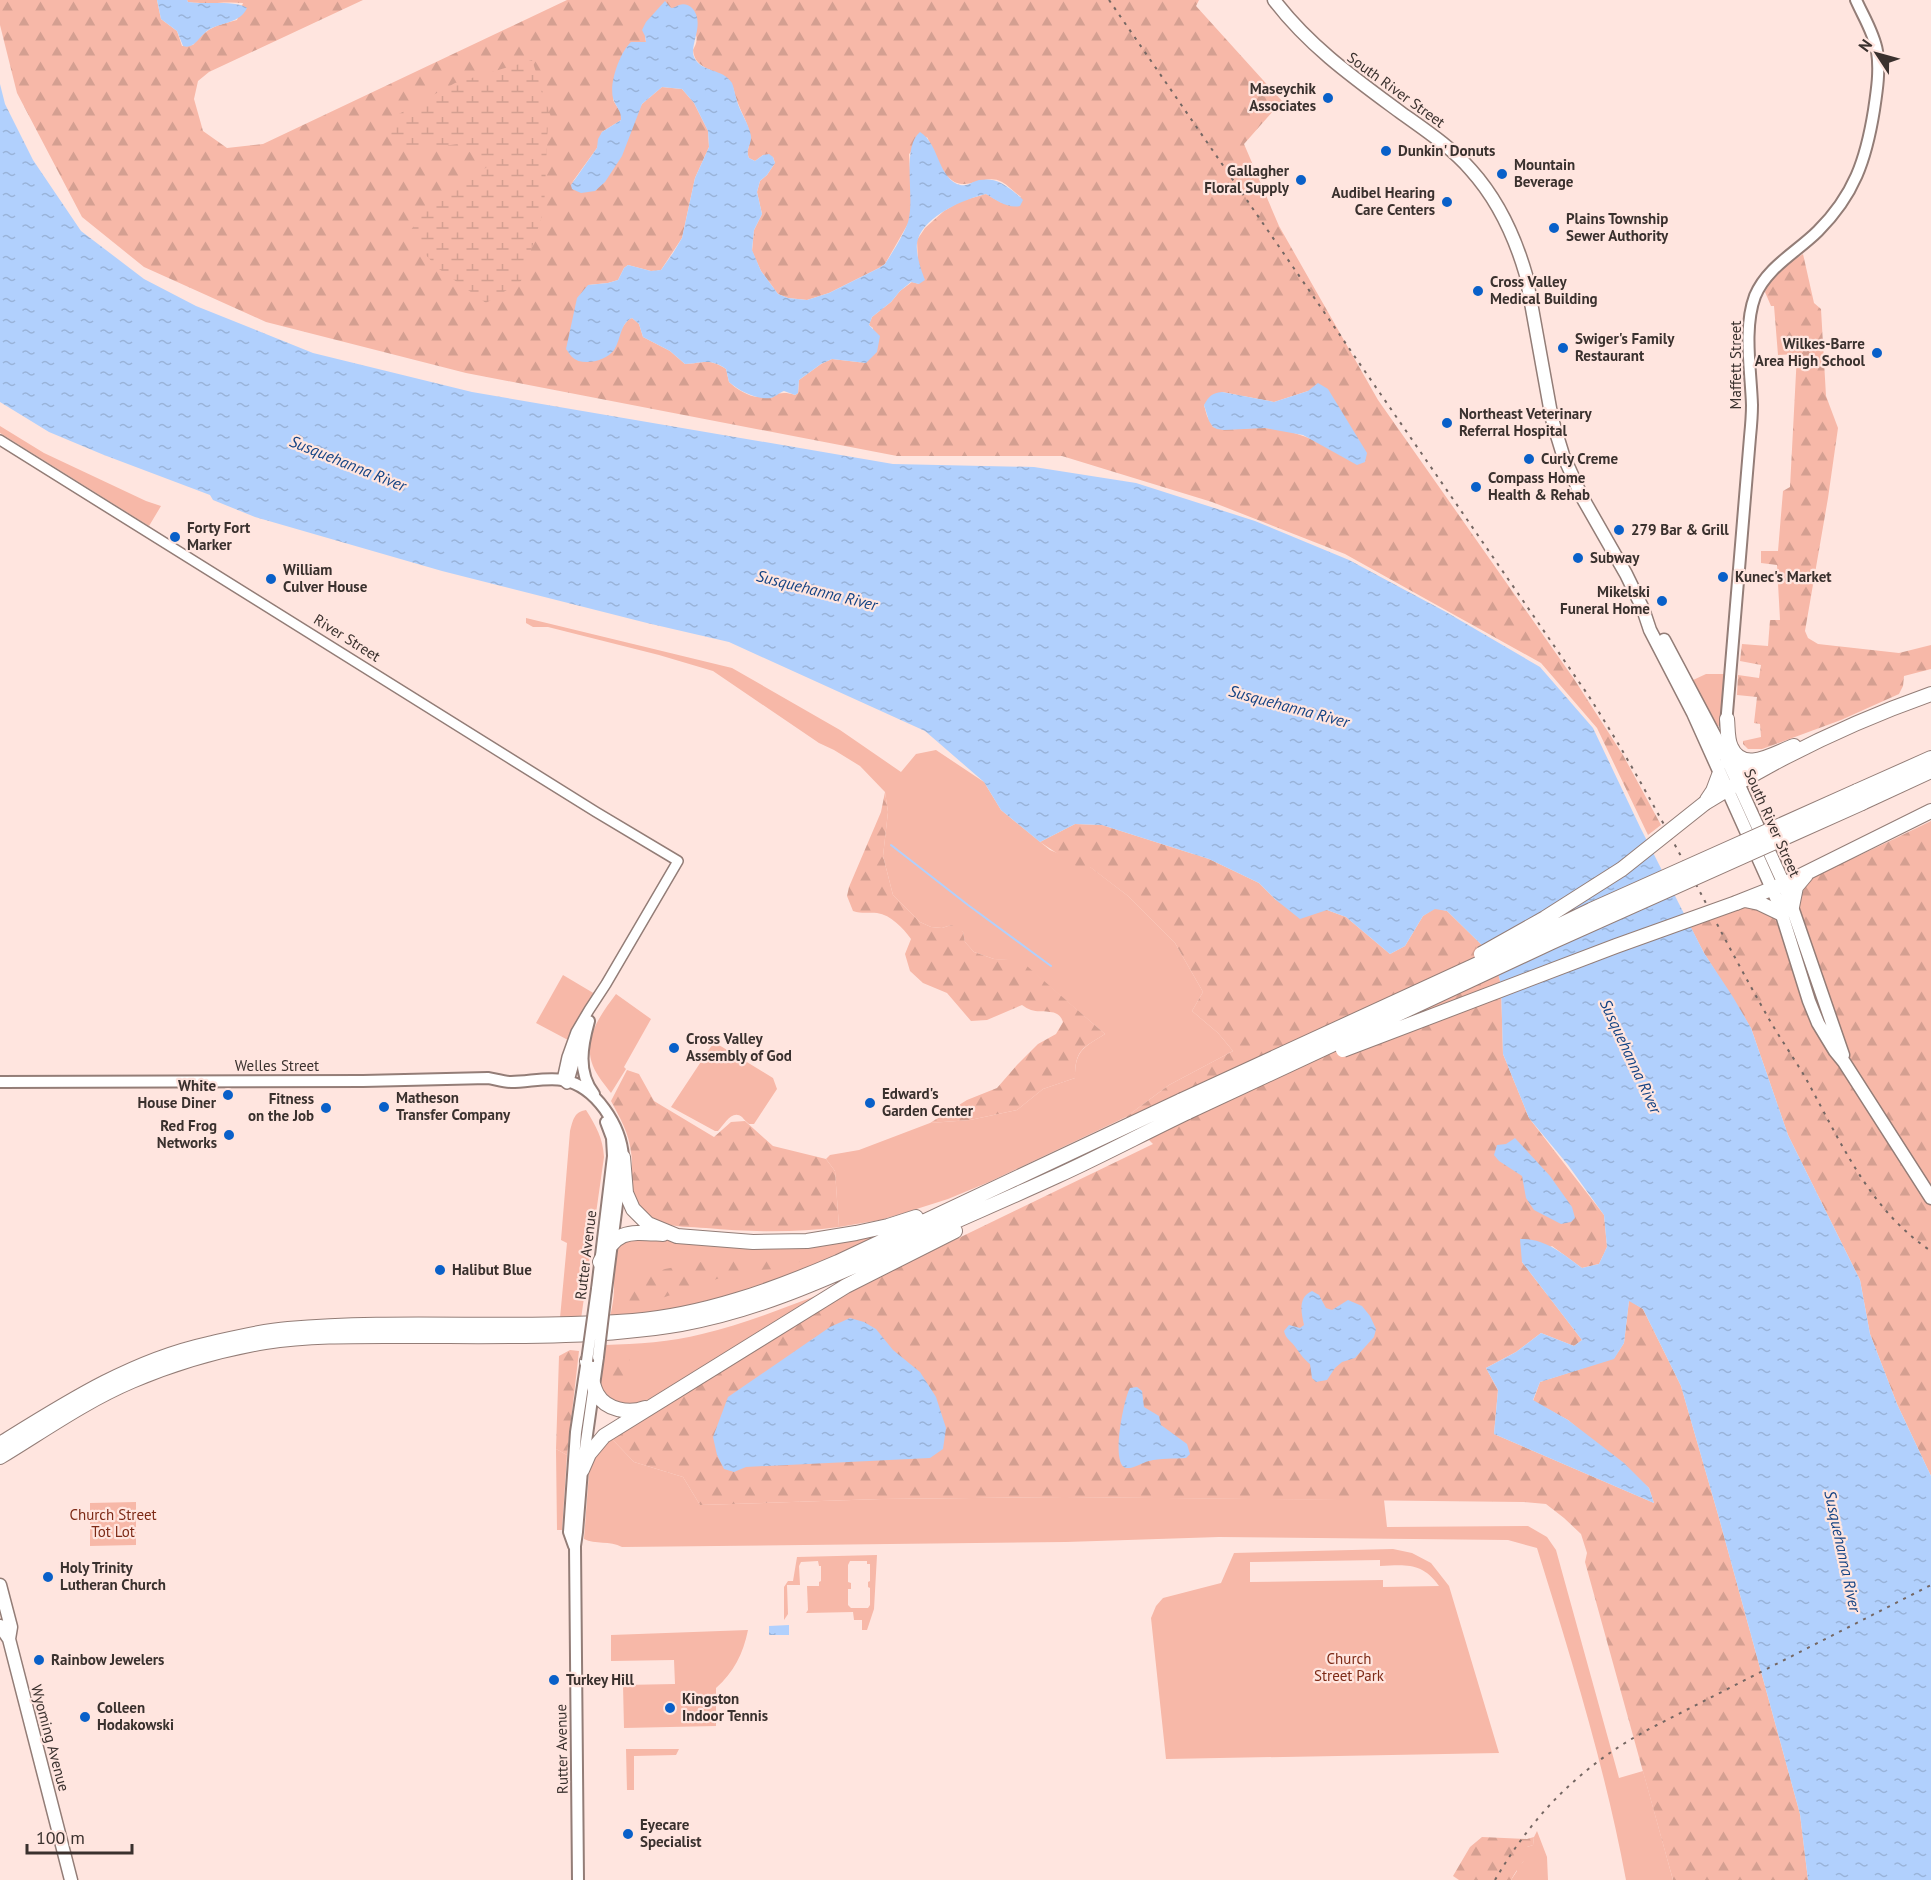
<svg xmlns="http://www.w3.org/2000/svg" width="1931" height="1880" font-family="'PT Sans',sans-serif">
  <defs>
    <pattern id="forest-firs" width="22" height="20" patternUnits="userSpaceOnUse" patternTransform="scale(1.5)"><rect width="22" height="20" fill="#f7b8a8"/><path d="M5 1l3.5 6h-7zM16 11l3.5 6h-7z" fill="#d49f91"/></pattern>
    <pattern id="wetland-marsh" width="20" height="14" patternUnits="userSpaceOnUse" patternTransform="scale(1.5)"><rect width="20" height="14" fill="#f7b8a8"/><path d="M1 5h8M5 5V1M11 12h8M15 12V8" fill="none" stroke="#d49f91"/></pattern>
    <pattern id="water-ripples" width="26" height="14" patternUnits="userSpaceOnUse" patternTransform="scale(1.5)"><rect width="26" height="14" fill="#b1d0fd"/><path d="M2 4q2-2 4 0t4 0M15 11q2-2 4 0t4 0" fill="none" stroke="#99b3d9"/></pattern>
  </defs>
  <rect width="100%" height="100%" fill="#ffe5df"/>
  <path fill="#f7b8a8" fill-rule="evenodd" d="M0,426L44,453L146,501L161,506L149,526L0,433Z
    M526,618L732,668L840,730L901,772L916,754L936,750L984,782L1001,810L1050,850L1089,866L1128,896L1175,943L1203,992L1192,1011L1218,1033L1233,1051L1169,1085L1126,1117L989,1182L948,1199L907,1212L880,1220L839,1227L835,1171L826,1159L830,1155L859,1150L930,1123L970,1120L1017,1110L1043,1089L1075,1078C1075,1050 1083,1048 1105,1034L1020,961L994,959L974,952L965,942L963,932L951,925L942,928L931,927L920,922L893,895L883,856L888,812L885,792L860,766L834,750L819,743L713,671L659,655L548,627H533L526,623Z
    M1706,674H1726L1722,722L1719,726L1715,725L1691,681Z
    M563,975L595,994L568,1040L536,1023Z
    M616,994L651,1019L624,1067L626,1069L611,1093C605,1085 597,1076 593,1066C582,1039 601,1014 616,994Z
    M714,1042L773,1078L777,1089L754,1124H749C746,1122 744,1119 742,1117C732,1109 724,1125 718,1131H715L671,1107Z
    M586,1110C596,1126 603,1138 604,1157L581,1319L560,1318L567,1243L561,1240L570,1131C573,1120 574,1112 586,1110Z
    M890,1230L850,1252L791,1277L685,1310L610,1317C612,1308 614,1298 614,1289C614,1274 610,1249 625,1240L667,1238L690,1243Z
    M826,1292L657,1396C641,1403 609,1413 602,1389C599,1376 603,1358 605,1345C637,1344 671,1342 702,1334C745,1324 786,1307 826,1292Z
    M611,1438L634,1462L683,1477L700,1505L881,1499L1064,1497L1384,1500L1387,1527L1528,1526L1547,1537L1556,1550L1619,1778L1643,1771L1673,1880H1626C1605,1767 1571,1658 1537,1548L1508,1540L1219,1537L1066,1542L622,1547C610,1540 595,1545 584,1539L589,1473L595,1457Z
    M556,1449L567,1455L562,1530H557Z
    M136,1502V1545L90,1546V1503Z
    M1393,1549L1412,1553L1431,1563L1449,1586L1499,1753L1166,1759L1151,1618L1156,1606L1163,1598L1221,1583L1234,1553ZM1380,1560V1566C1406,1565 1422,1562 1439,1586L1383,1587V1580L1250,1582V1562Z
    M877,1555L874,1609L867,1630H862V1620H854L853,1612L806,1613L808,1610L807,1586H819V1582L821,1581V1566H819L818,1561L801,1562L799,1566L800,1585H787L788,1614L784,1620V1587L788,1581H793L797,1557ZM850,1561H867V1564H870V1581L868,1582V1587L870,1588V1605L868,1608H851L848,1605V1589H851V1583L848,1582V1565Z
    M748,1630C743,1654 734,1672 716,1688V1726L624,1728L623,1685L675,1684L674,1660L611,1661V1635Z
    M626,1749H679L676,1755L634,1756V1790H627Z
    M1537,1831L1547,1857L1548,1880H1511L1517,1871V1867L1523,1862L1527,1847L1533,1845L1534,1837Z"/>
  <path fill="url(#forest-firs)" fill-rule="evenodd" d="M0,0H157L161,19L177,31L182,46L193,45C208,27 215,26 237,20L243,3C224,1 206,5 188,2L187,0H363L209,72L198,81L194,99L203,131L227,148L263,144L567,0H1199L1196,6L1282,101L1244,144L1279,226L1378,400L1574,679L1623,755L1661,825L1648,835L1597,728L1541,663L1345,554L1212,502L1062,456H897L466,373L266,322L144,267L82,217L17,93L0,25ZM669,7C676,9 694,26 696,35C698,41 695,46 693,50C695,72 719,68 730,82C733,86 734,90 735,95C739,109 748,122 750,135C752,144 745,149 749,158L755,161L763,155L773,157L775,163L767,175L760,181L757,192L762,214L754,230L752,251L761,271L778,294L788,298L807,300L829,293L879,268L885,264L909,222L912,202L909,154L927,137C933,148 941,171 949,178C966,194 984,172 1002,182C1009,186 1015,193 1021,197L1002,203L986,194L961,201L944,211L925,228L917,240L919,284L912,282L900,291L891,302L872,317L869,325L873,328L866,363L832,359L821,364L799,380L798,393L795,395C778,389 774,398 758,397C749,397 735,388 729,382L726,369C709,358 703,363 685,364L670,351L643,337L639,324L632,318C621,323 619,338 614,349L588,285L608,283L618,280L624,268L628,265L651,271L661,270L682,238L695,178L709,147L708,131L694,103L682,89L662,87L642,104L637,113L571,184L597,148L602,132L621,120L622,115L613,100L637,42H646L645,36ZM1308,391L1324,445C1306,436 1286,429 1265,428C1247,427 1231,432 1213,427L1207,416L1204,405L1222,392L1274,402Z
    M1803,254L1814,303L1821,309L1826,396L1838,428L1828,498L1805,631L1808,638L1818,644L1899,653L1931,645V669L1904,676L1903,686L1899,694L1841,720L1762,749H1748L1743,744V741L1761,737L1760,724L1754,723L1757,697L1737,695L1738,675L1759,678L1761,665L1740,661L1742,644L1768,646L1770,620H1780L1777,565L1761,563V551H1778L1783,491L1790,487L1797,354L1778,355L1774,306H1771L1765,292C1775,270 1784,266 1803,254Z
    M885,792L888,812L883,856L893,895L920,922L931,927L942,928L951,925L958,927L963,932L965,942L974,952L994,959L1020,960L1105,1034C1083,1048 1075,1049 1075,1078L1043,1089L1017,1110L970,1120L930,1123L967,1100L997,1088L1017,1065L1038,1044L1056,1034L1063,1022C1058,1007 1044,1014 1031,1010C1028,1009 1025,1007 1022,1005L987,1020L971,1021L947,993L923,983L910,971L905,954L911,939C903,928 891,915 877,913C869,912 862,914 853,911L847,896L849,887L881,812Z
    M1931,821V1476L1897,1404L1870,1334L1860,1280L1788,1135L1751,1028L1704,953L1690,926C1773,896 1852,860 1931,821Z
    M1075,824L1102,825L1209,859L1259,883L1276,900L1327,910L1346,917L1390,954L1405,946L1423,916L1435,908L1447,911L1494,957L1501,985L1503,1054L1529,1118L1604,1215L1607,1247L1599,1264L1582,1268L1552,1246L1522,1262L1582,1340L1574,1346L1541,1333L1516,1352L1486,1368L1498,1390L1494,1434L1654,1503L1649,1488L1568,1420L1533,1401L1540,1382L1614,1358L1624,1343L1629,1300L1643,1309L1681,1386L1719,1518L1800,1814L1808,1880H1673L1585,1562L1587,1553L1581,1534L1564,1518L1546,1504L1524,1502L1064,1497L881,1499L700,1505L683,1477L634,1462L611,1438L799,1322L868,1282L1153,1144L1126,1117L1169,1085L1233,1051L1218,1033L1192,1011L1203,992L1175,943L1128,896L1090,867L1079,868L1040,842Z
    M627,1070L639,1074L654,1101L714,1137L731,1122L745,1121L773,1146L826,1159L835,1171L839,1227C794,1233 751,1232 706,1228C691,1227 674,1227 660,1223C649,1219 638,1208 634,1198C628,1183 634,1167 631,1152C629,1133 620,1118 611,1101Z
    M799,1257L803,1261L776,1269L740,1271L662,1298L622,1305L618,1288L665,1269L701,1262L737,1259L756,1262Z
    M570,1350L579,1351L567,1455L556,1449L559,1356Z
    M611,1350L623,1352L630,1358L626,1375L621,1383L617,1384L606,1370L608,1353Z
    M1482,1837L1527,1839L1534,1837L1533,1845L1527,1847L1528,1855C1522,1864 1516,1870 1511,1880H1459L1453,1876L1470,1847Z"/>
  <path fill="url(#wetland-marsh)" d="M532,60L551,117L548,121L544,210L521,281L486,303L439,269L407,235L426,210L487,167L488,164L458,144L420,149L389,140L397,115L455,83Z"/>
  <path fill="url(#water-ripples)" d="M157,0H187L188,2C205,5 235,0 247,8C240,23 223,22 210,29C200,34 195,50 183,46L177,31L161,19Z
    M665,1L671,8C674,8 676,6 679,5C684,3 689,5 692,8C706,23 689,45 694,57C701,73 723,68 732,83C734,88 735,95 737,101C740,112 749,124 751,136C752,144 745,149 749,158L755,161L763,155L769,154L773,157L775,163L767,175L760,181L757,192L762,214L754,230L752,250L761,271L778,294L788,298L807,300L829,293L879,268L885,264C892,253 907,230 909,218C914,195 902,146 920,132C939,144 937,174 957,184C966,188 971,182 979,180C996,178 1000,182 1013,191C1017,195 1020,196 1023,200L1020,206C1008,209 996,200 986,194C964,199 925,216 918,239C914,250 921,270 925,280L919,284L911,282L900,291L891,302L872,317L869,325L880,336L877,352L866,363L832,359L821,364L799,380L798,393L795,395L784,391C779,393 775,397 771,398C757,400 739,391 729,382L726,369C710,358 703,363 685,364L670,351L643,337L639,324L632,318C620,323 621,340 614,350C606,361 582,367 572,357C569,354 568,351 566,349L577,298L588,285L608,283L618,280L624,268L628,265L651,271L661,270L673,253L682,238L695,178L709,147L708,131L694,103L682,89L662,87L642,104L622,156L605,182L595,191L581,193L572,189L571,185L597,148L598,139L602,132L621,120C622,111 615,106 613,98C609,83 620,52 631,42H646L645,36L642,30L646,22Z
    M0,84L5,104L33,160L81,231L144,279L196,306L313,353L472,392L893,464L1034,467L1136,483L1255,521L1349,560L1446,612L1540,667L1593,728L1640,827L1704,953L1733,997L1751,1028L1788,1135L1860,1280L1870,1334L1897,1404L1931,1476V1880H1808L1800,1814L1719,1518L1681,1386L1643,1309L1629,1301L1624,1343L1614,1359L1540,1382L1533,1400L1568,1420L1624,1463L1649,1488L1654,1503L1494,1434L1498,1390L1486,1368L1516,1352L1541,1333L1574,1346L1582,1340L1522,1262L1520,1239C1545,1238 1563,1254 1582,1268L1599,1264L1607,1247L1604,1215L1568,1165L1529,1118L1503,1054L1501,985L1494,957L1447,911L1435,909L1423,916L1405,946L1390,954L1346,917L1327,910L1300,919L1276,900L1259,883L1209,859L1102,825L1075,824L1040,842L1001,810L984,782L925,731L729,642L647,623L442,571L255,517L213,500L210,495L104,455L49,432L0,402Z
    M1318,383L1328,389L1367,453L1365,462L1357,465L1303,435L1265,428L1224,430L1217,429L1213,427L1209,421L1204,405C1209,396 1212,393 1222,392L1274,402L1308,391Z
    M1515,1138L1550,1176L1572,1207L1575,1218L1571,1222L1561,1224L1534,1210L1526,1198L1522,1176L1499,1161L1494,1155L1497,1145L1506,1144Z
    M1312,1291L1319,1295L1326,1308L1332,1310L1348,1300L1362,1306L1370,1316L1376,1329L1374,1337L1355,1358L1342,1362L1335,1368L1327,1380L1316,1382L1312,1378L1310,1364C1303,1358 1301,1355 1296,1348C1292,1341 1286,1340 1284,1331L1289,1325L1300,1328L1304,1325C1301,1312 1298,1297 1312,1291Z
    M850,1318L864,1322L876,1329L893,1350L920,1372L936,1397L946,1428L943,1449L930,1458L746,1467L734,1472L724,1469L717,1455L713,1437L728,1397L830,1327Z
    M1137,1387L1142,1391L1144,1407L1159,1416L1161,1425L1187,1444L1190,1454L1186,1458C1174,1459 1160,1458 1149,1461C1141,1463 1134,1469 1126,1468C1110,1465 1124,1398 1130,1388Z
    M789,1625V1635H769V1626Z"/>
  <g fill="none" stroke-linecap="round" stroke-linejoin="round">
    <path stroke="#b1d0fd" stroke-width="2" d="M891,845L968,905L1051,966"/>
    <defs>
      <path id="tertiary" d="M0,440L596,812L678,861L606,984L589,1010L576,1032L567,1057L562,1080L567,1084
        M569,1081L582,1035"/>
      <path id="secondary" d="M1726,725L1750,437C1751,427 1752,416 1752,405C1751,372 1743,328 1755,296C1767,267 1797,252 1818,231C1854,195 1866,160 1874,110C1877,90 1880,71 1877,51C1874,33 1863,16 1856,0
        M589,1021C582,1046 577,1072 594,1094
        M0,1082L363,1081L488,1078C495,1079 503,1082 511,1082C528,1082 547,1077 563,1080C596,1086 621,1126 623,1157L606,1290
        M597,1289L613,1156L612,1138L606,1122
        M574,1546L569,1532L576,1432L586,1366
        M578,1880L575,1546L577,1532L582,1470L598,1357"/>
      <path id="primary" d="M1274,0C1309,46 1354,78 1400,112C1425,130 1451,147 1471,170C1498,200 1515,237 1526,275L1552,419L1563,455L1582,497L1626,574L1643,609L1650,630L1693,713L1778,902L1809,1001L1818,1023L1835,1051L1844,1062L1931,1198
        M1664,640L1726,757L1784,884L1843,1055
        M0,1585L11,1627L9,1639
        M0,1626L9,1639L71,1880"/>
      <path id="motorway" d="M1727,719C1728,728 1727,739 1731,747C1743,775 1776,752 1794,746
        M1728,762L1742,769L1752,768
        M1857,791L1931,758
        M1707,800L1713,791L1719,775
        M1705,803C1774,760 1854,721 1931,694
        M1862,803L1931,771
        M1745,900L1759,903L1782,914
        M1736,903L1784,884L1931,811
        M1792,907L1796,887L1806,875
        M623,1157L626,1193L633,1209L648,1224L677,1236L753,1242L807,1241L856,1233L888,1226L916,1217
        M600,1262C617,1229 628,1232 663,1234
        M587,1361C590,1372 592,1384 597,1394C606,1410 629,1414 645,1408
        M0,1444C66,1403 131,1361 208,1344C234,1338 261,1331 288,1329C403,1319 518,1330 633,1321C704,1315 773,1290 838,1262L1182,1100
        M0,1457C43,1431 85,1401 132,1381C174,1363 219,1350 265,1342C312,1335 362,1336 410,1336C500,1336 592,1339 681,1324C761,1310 834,1275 907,1243C957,1220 1007,1199 1057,1176C1101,1156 1144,1133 1188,1112
        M582,1470L589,1454L604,1436L846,1286L955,1231"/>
    </defs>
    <use href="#tertiary" stroke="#937d77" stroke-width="12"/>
    <use href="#secondary" stroke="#937d77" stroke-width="14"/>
    <use href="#primary" stroke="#937d77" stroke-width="15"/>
    <use href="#motorway" stroke="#937d77" stroke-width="16"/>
    <use href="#tertiary" stroke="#fff" stroke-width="9"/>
    <use href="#secondary" stroke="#fff" stroke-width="10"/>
    <use href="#primary" stroke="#fff" stroke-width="12"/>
    <use href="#motorway" stroke="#fff" stroke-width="14"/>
    <path stroke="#756763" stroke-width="2" stroke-dasharray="3 6" stroke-linecap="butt" d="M1109,0L1588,695C1654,797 1705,906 1765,1012C1777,1034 1792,1055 1805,1077C1840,1140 1869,1210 1931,1251
      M1495,1880C1535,1811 1586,1761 1657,1725L1931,1585"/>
    <defs>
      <path id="secondary-bridge" d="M598,1357L606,1290
        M587,1361L597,1289"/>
      <path id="motorway-bridge" d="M1481,954L1545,918L1622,869L1705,803
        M1343,1050L1616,946L1736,903
        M1182,1100L1508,950L1591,910L1857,791
        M1188,1112L1552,942L1862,803"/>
    </defs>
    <use href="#secondary-bridge" stroke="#937d77" stroke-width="14" stroke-linecap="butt"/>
    <use href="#motorway-bridge" stroke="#937d77" stroke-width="16" stroke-linecap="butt"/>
    <use href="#secondary-bridge" stroke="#fff" stroke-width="10"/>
    <use href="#motorway-bridge" stroke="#fff" stroke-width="14"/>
  </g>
  <g fill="#0960c9" stroke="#ffe5df" stroke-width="2">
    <circle cx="1328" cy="98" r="6"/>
    <circle cx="1386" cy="151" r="6"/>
    <circle cx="1502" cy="174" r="6"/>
    <circle cx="1301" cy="180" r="6"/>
    <circle cx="1447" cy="202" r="6"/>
    <circle cx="1554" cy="228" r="6"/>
    <circle cx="1478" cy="291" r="6"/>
    <circle cx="1563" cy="348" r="6"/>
    <circle cx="1877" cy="353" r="6"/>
    <circle cx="1447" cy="423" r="6"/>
    <circle cx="1529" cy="459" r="6"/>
    <circle cx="1476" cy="487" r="6"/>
    <circle cx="1619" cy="530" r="6"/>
    <circle cx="175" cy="537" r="6"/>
    <circle cx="1578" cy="558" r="6"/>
    <circle cx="1723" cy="577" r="6"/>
    <circle cx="271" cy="579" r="6"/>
    <circle cx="1662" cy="601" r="6"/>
    <circle cx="674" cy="1048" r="6"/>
    <circle cx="228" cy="1095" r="6"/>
    <circle cx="870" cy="1103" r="6"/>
    <circle cx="384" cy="1107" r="6"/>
    <circle cx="326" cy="1108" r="6"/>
    <circle cx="229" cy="1135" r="6"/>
    <circle cx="440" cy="1270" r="6"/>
    <circle cx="48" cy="1577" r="6"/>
    <circle cx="39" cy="1660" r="6"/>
    <circle cx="554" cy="1680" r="6"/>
    <circle cx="670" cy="1708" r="6"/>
    <circle cx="85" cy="1717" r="6"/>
    <circle cx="628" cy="1834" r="6"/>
  </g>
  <g text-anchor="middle" stroke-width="4.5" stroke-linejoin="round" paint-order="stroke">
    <g font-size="15" font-weight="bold" fill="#3a312e" stroke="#ffe5df" text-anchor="start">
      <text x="1316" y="94" text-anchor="end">Maseychik<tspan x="1316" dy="17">Associates</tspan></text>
      <text x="1398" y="156">Dunkin' Donuts</text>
      <text x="1514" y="170">Mountain<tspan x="1514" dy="17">Beverage</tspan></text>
      <text x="1289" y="176" text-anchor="end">Gallagher<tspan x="1289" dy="17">Floral Supply</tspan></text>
      <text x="1435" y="198" text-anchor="end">Audibel Hearing<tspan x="1435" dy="17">Care Centers</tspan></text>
      <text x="1566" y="224">Plains Township<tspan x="1566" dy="17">Sewer Authority</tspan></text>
      <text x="1490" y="287">Cross Valley<tspan x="1490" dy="17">Medical Building</tspan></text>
      <text x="1575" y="344">Swiger's Family<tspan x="1575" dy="17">Restaurant</tspan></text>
      <text x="1865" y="349" text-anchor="end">Wilkes-Barre<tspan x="1865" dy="17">Area High School</tspan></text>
      <text x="1459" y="419">Northeast Veterinary<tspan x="1459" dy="17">Referral Hospital</tspan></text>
      <text x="1541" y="464">Curly Creme</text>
      <text x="1488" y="483">Compass Home<tspan x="1488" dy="17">Health &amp; Rehab</tspan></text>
      <text x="187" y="533">Forty Fort<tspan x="187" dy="17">Marker</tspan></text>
      <text x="1631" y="535">279 Bar &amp; Grill</text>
      <text x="1590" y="563">Subway</text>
      <text x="283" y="575">William<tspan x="283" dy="17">Culver House</tspan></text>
      <text x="1735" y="582">Kunec's Market</text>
      <text x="1650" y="597" text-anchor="end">Mikelski<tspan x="1650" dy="17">Funeral Home</tspan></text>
      <text x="686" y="1044">Cross Valley<tspan x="686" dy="17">Assembly of God</tspan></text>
      <text x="216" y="1091" text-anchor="end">White<tspan x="216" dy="17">House Diner</tspan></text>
      <text x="882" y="1099">Edward's<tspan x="882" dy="17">Garden Center</tspan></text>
      <text x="396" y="1103">Matheson<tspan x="396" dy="17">Transfer Company</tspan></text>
      <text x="314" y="1104" text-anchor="end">Fitness<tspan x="314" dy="17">on the Job</tspan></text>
      <text x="217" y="1131" text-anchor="end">Red Frog<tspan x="217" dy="17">Networks</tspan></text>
      <text x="452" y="1275">Halibut Blue</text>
      <text x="60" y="1573">Holy Trinity<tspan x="60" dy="17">Lutheran Church</tspan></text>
      <text x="51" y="1665">Rainbow Jewelers</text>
      <text x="566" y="1685">Turkey Hill</text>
      <text x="682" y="1704">Kingston<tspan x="682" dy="17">Indoor Tennis</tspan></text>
      <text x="97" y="1713">Colleen<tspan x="97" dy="17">Hodakowski</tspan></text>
      <text x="640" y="1830">Eyecare<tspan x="640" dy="17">Specialist</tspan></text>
    </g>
    <g font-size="15" fill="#3a312e" stroke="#ffe5df">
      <text transform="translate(1396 90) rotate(36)" y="5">South River Street</text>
      <text transform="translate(1736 365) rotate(-90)" y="5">Maffett Street</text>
      <text transform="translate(347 638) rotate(32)" y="5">River Street</text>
      <text transform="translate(1772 823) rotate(66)" y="5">South River Street</text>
      <text x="277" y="1071">Welles Street</text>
      <text transform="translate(586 1255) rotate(-83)" y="5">Rutter Avenue</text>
      <text transform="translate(50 1738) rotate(75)" y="5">Wyoming Avenue</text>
      <text transform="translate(562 1749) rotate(-91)" y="5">Rutter Avenue</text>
    </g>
    <g font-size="15" fill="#7d2a16" stroke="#ffe5df">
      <text x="113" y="1520">Church Street<tspan x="113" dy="17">Tot Lot</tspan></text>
      <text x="1349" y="1664">Church<tspan x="1349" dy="17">Street Park</tspan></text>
    </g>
    <g font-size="16" font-style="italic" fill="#134283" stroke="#ffe5df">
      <text transform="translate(348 463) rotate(22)" y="6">Susquehanna River</text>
      <text transform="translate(817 590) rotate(14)" y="6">Susquehanna River</text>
      <text transform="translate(1289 706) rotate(15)" y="6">Susquehanna River</text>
      <text transform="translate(1631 1056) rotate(65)" y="6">Susquehanna River</text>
      <text transform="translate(1843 1551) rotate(78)" y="6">Susquehanna River</text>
    </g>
  </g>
  <g transform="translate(1877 54) rotate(306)" stroke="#ffe5df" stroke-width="4.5" paint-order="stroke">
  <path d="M0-4.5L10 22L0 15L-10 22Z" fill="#3a312e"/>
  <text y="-9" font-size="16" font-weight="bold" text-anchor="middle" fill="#3a312e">N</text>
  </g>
  <path d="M27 1844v9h105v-9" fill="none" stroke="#3a312e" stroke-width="3"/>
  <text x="36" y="1844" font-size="18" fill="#3a312e" stroke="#ffe5df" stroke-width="4.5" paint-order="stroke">100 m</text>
</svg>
